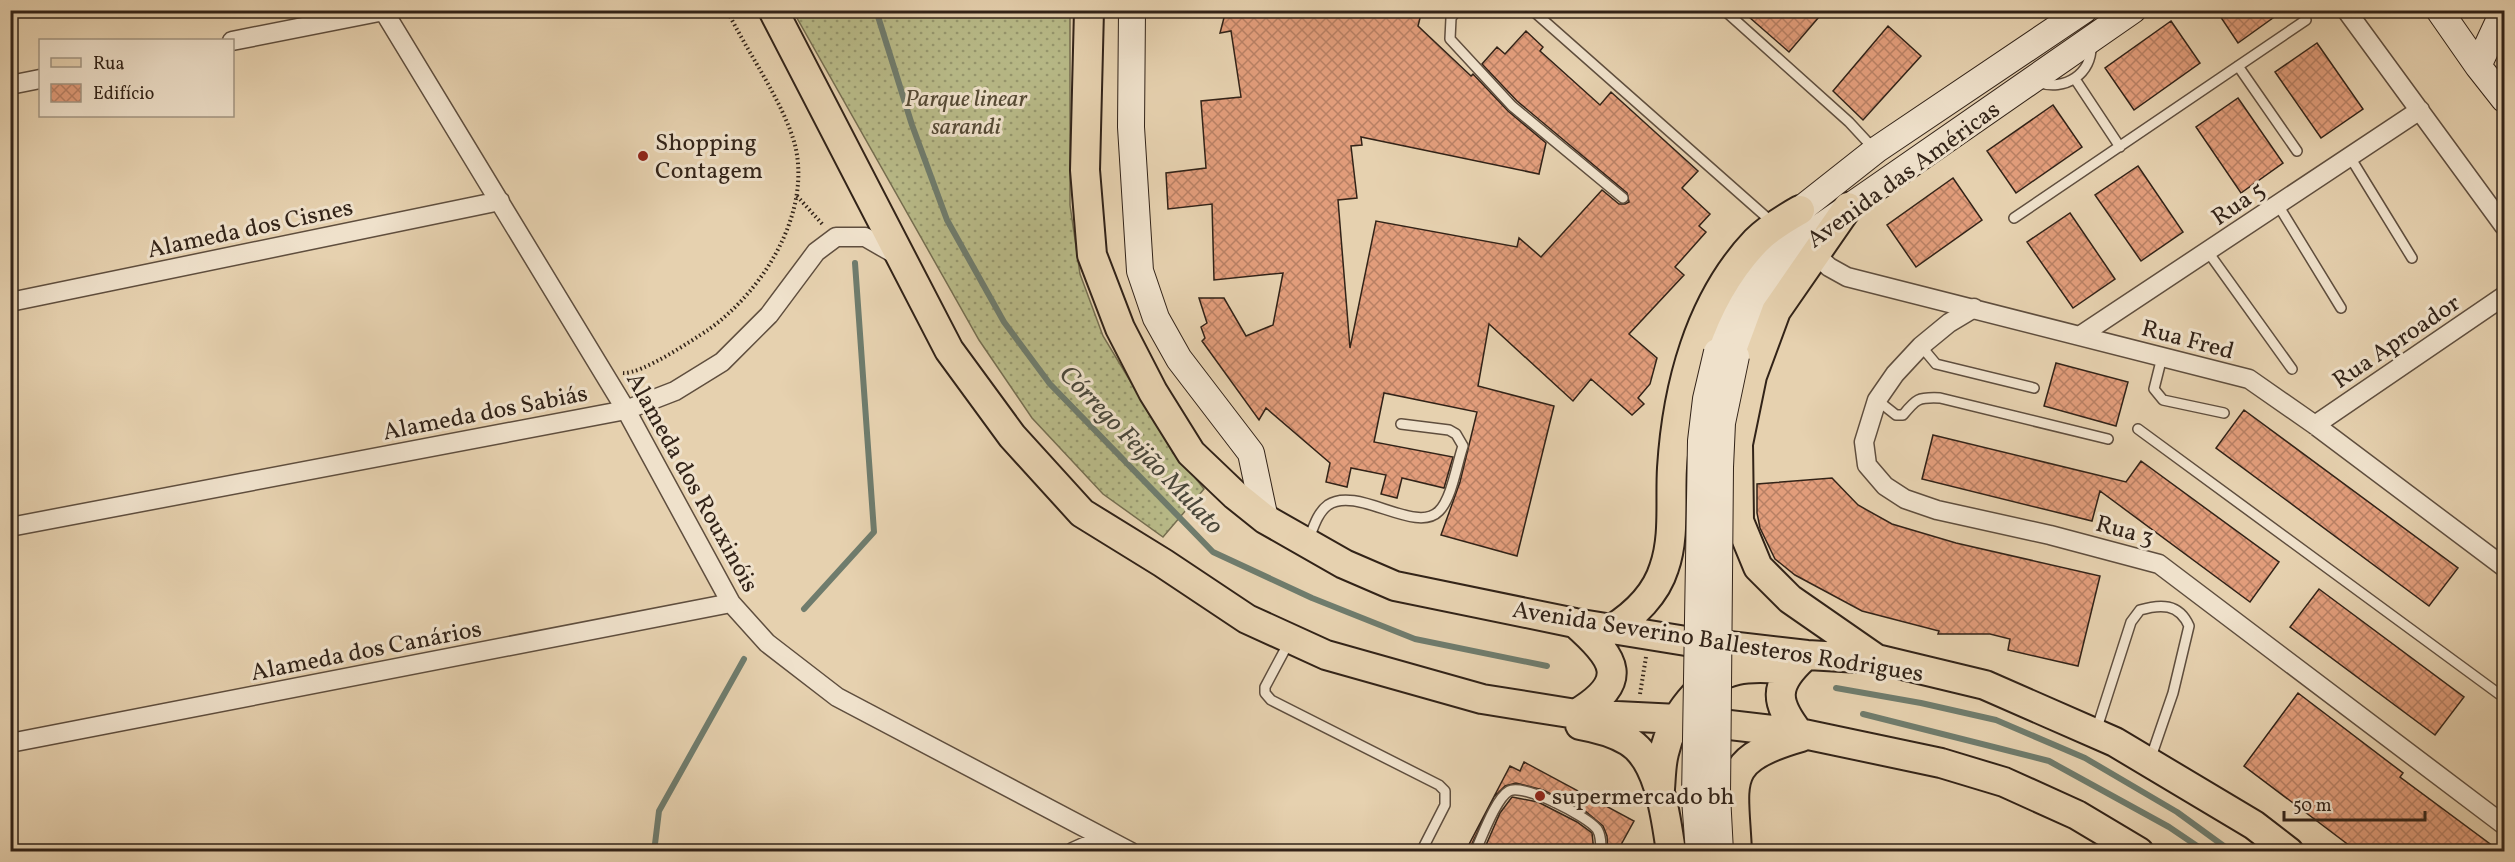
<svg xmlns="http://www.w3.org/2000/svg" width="2515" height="862" font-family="Vollkorn,serif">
  <defs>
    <pattern id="grass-dots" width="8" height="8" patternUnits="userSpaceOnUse" patternTransform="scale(1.5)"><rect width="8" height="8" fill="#b8ba88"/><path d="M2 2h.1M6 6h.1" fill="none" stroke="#96976e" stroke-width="1.8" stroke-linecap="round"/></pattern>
    <pattern id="building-cross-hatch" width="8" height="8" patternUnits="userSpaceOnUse" patternTransform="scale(1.5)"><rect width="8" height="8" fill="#e29d7b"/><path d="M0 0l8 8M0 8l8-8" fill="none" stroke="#b88064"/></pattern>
  </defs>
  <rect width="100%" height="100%" fill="#e6d1af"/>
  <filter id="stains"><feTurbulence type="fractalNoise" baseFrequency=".00333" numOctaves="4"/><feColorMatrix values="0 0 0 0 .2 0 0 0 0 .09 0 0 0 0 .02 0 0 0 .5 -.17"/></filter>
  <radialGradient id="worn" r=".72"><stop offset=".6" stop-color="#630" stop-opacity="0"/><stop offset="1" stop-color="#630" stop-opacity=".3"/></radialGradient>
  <path fill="url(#grass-dots)" stroke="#756e50" stroke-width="1.5" d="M793,11H1070V205L1080,274L1103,336L1167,442L1204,489L1163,537L1103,494L1032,418L979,340Z"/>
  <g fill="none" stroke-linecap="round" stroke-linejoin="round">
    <path stroke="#6f7c6d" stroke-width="6" d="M876,10L912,125L947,220L1004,322L1050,384L1213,552L1312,598L1415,639L1547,666
      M804,609L874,532L855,263
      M1836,688L1921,703L1996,720L2085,758L2177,812L2232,852
      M1863,714L2049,761L2169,827L2206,852
      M654,852L659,811L744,659"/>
  </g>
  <path fill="url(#building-cross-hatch)" stroke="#322318" stroke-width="1.5" d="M1226,10H1422L1418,26L1471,76L1473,74L1508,111L1546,143L1539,174L1361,137L1362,145L1351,146L1357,198L1338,200L1350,348L1376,221L1517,247L1519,238L1541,257L1602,190L1619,204H1625L1629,202L1627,193L1517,101L1482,64L1497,47L1505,54L1526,31L1543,47L1540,51L1600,105L1611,92L1698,171L1682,188L1710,214L1699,226L1706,232L1675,267L1684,275L1629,334L1657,358L1650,384L1638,398L1644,404L1632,415L1591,379L1573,401L1489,324L1478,386L1554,406L1517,556L1441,535L1460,482L1477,412L1384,393L1374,442L1453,457L1444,488L1402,478L1397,498L1381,494L1386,475L1351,468L1347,487L1326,482L1330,463L1266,408L1259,420L1202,341L1205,338L1201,327L1207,323L1199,298H1224L1246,336L1273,325L1283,273L1214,280L1212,204L1168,209L1166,173L1206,168L1201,101L1241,97L1231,31L1220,33Z
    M1741,10H1825L1789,52Z
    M2216,10H2284L2238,43Z
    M2171,21L2200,63L2134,110L2105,68Z
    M1888,26L1921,56L1863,120L1833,91Z
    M2317,43L2363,109L2321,138L2275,72Z
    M2238,98L2283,163L2241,193L2196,127Z
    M2053,105L2082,147L2016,193L1987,151Z
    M2138,166L2183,232L2141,261L2095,195Z
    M1953,178L1982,220L1916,267L1887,225Z
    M2070,213L2115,279L2073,308L2027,242Z
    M2056,363L2128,382L2116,426L2044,406Z
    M2244,410L2458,568L2429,606L2216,448Z
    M1933,435L2126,482L2141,461L2279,562L2250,602L2100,491L2092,521L1922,479Z
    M1832,478L1858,505L1892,524L1956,543L2100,576L2078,666L2008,650L2010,639L1990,634H1938L1939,631L1862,611L1795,575L1775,559L1760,528L1757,513V484Z
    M2319,589L2464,697L2435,735L2290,627Z
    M2298,693L2403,773L2400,777L2501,852H2358L2244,766Z
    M1524,762L1634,821L1617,852H1608L1607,836L1603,826L1585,811L1543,790L1516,783L1505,786L1494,797L1468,852H1465L1510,766L1520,771Z
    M1512,797L1538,802L1577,822L1592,833L1594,852H1483L1500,813Z"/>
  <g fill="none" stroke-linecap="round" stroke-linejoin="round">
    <defs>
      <path id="lane" d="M1457,10L1451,18L1450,39L1512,106L1623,198
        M1532,10L1773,223
        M1724,10L1849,122L1874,149
        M2238,66L2297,151
        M2075,79L2120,147
        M2038,82C2064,92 2093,74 2091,44
        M2350,157L2412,258
        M2278,205L2341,308
        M2014,218L2306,20
        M2208,252L2292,369
        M1921,346L1936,364L2034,388
        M2162,357L2154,389L2163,400L2224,413
        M1877,400L1896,415H1903C1916,399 1918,397 1940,398L2108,439
        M2138,429L2499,694L2504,687
        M1308,541C1313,529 1317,513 1328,505C1357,485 1416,535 1439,511C1452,498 1457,463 1463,446L1456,434L1449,430L1401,424
        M1289,642L1265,687V693L1271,700L1439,785L1445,791V805L1421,852
        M2096,731L2131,622L2140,610C2160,604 2179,603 2189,626L2173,693L2150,760
        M1475,852C1482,837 1496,798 1509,791C1523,783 1587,816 1597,829C1601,835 1601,844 1601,852"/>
      <path id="street" d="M383,10L626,410L731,603L767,643L837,697L1131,852
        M2346,10L2504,226
        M232,41L384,11
        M10,85L40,79
        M1814,253L1829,267L1847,277L2249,379L2315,425L2504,567
        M10,302L500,201
        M1974,308L1949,323L1921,346L1895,374L1877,400L1864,442L1867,465L1885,486L1905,499L1937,510L2050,535L2159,564L2504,825
        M2081,335L2420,110
        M2315,425L2504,296
        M10,527L626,410L675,391L722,362L769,315L816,252L836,237H865L900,257
        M10,743L731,603
        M1073,852L1104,838"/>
      <path id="secondary" d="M1132,10L1131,127L1140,271L1156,318L1179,359L1251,453L1265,519
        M2439,10L2478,66L2504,99
        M2478,66L2504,10
        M1717,352L1731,317L1754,273L1774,243L1800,210L1876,150L2084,10
        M1736,356C1756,308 1783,266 1819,228L2133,10"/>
      <path id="primary" d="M773,10L949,350L1012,436L1082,513L1163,563L1247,619L1326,655L1482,699L1576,714L1678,719L1799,733L1941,763L2004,782L2077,815L2139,852
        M1089,10L1085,170L1092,255L1120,328L1153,392L1191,453L1235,495L1265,519L1344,564L1395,586L1575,623L1686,641L1807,655L1877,659L1985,685L2115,742L2254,825L2289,852
        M1848,207L1776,311L1752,376L1738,444L1739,521L1758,567L1790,599L1875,658
        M1575,623C1617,660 1630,681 1576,714
        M1612,629C1634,615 1656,594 1664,568C1675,537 1670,501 1672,468C1677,388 1699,301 1756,241C1769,228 1784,219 1800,210
        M1580,725C1597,728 1613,732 1628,741C1660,760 1666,819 1671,852
        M1799,733C1775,702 1773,686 1803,658
        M1660,789C1661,777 1661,764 1664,753C1672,717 1700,678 1737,670C1754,666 1774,669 1792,669
        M1737,852C1734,780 1720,760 1801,737"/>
    </defs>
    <use href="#lane" stroke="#5f4e3e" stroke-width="12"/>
    <use href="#street" stroke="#5f4e3e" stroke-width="21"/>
    <use href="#secondary" stroke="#322318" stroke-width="28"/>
    <use href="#primary" stroke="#322318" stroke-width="32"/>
    <path stroke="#322318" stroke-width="4" stroke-dasharray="1.5 3" stroke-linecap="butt" d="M797,196L824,226
      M623,373C642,374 691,341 708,330C762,292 812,214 795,145C783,101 747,52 727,10
      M1640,694L1646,657"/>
    <use href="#lane" stroke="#efe1cb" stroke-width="9"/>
    <use href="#street" stroke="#efe1cb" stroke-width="18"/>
    <use href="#secondary" stroke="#efe1cb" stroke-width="26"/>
    <use href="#primary" stroke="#e6d1af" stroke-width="28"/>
    <defs>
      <path id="secondary-bridge" d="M1699,852L1695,799L1701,441L1706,399L1717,352
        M1720,852L1717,795L1720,467L1722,423L1736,356"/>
    </defs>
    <use href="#secondary-bridge" stroke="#322318" stroke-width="28" stroke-linecap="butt"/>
    <use href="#secondary-bridge" stroke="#efe1cb" stroke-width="26"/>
  </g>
  <g fill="#8f2418" stroke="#efe1cb" stroke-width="2">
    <circle cx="643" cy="156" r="6"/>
    <circle cx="1540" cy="796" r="6"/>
  </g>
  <g text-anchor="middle" stroke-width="6" stroke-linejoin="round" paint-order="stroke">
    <g font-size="24" font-style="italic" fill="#544934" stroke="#efe1cb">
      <text x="966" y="106">Parque linear<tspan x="966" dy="28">sarandi</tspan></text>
    </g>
    <g font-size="24" fill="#322318" stroke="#efe1cb" text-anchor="start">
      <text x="655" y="150">Shopping<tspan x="655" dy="28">Contagem</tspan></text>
      <text x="1552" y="804">supermercado bh</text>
    </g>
    <g font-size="24" fill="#322318" stroke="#efe1cb">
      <text transform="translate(1903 174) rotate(-36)" y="8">Avenida das Américas</text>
      <text transform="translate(2238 203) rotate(-34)" y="8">Rua 5</text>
      <text transform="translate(250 228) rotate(-12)" y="8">Alameda dos Cisnes</text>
      <text transform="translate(2188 339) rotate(15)" y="8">Rua Fred</text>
      <text transform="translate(2396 341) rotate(-34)" y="8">Rua Aproador</text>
      <text transform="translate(485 412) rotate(-11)" y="8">Alameda dos Sabiás</text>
      <text transform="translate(693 482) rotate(61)" y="8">Alameda dos Rouxinóis</text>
      <text transform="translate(2125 530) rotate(15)" y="8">Rua 3</text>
      <text transform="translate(1718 641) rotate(9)" y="8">Avenida Severino Ballesteros Rodrigues</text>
      <text transform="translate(366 650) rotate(-11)" y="8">Alameda dos Canários</text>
    </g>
    <g font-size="26" font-style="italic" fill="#4b483b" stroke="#efe1cb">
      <text transform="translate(1142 449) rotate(46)" y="9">Córrego Feijão Mulato</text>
    </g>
  </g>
  <rect width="2515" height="862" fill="none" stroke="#e6d1af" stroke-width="36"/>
  <rect x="12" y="12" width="2491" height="838" fill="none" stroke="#322318" stroke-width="3"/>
  <rect x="18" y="18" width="2479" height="826" fill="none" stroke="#322318" stroke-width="1.5"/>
  <rect x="39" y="39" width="195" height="78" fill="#efe1cb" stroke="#a39583" stroke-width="1.5"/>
  <rect x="51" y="58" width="30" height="9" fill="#e6d1af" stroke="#a39583" stroke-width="1.5"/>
  <text x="93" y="69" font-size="18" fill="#322318">Rua</text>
  <rect x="51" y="84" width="30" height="18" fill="url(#building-cross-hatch)" stroke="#a39583" stroke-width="1.5"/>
  <text x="93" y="99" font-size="18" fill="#322318">Edifício</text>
  <path d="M2284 811v9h141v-9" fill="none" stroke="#322318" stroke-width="3"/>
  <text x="2293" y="811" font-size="18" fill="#322318" stroke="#efe1cb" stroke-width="4.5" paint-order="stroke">50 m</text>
  <rect width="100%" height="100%" filter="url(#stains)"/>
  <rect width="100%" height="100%" fill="url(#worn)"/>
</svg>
